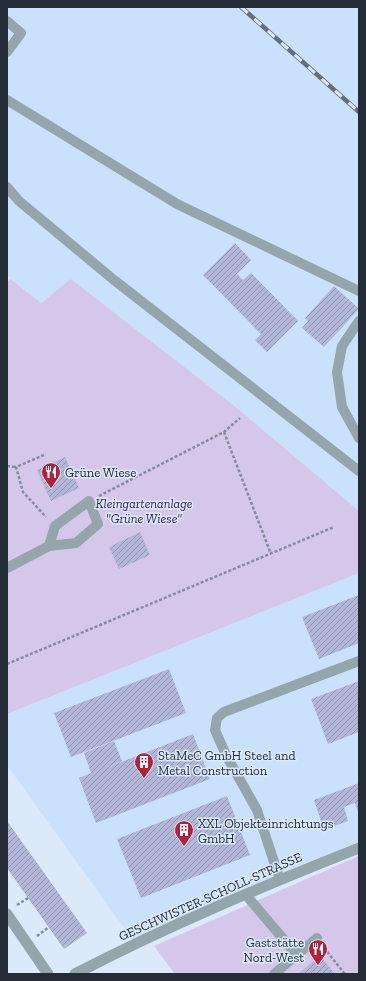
<svg xmlns="http://www.w3.org/2000/svg" width="366" height="981" font-family="'Zilla Slab',serif">
  <defs>
    <pattern id="building-hatch" width="6" height="6" patternUnits="userSpaceOnUse"><rect width="6" height="6" fill="#b2b7d7"/><path d="M-1 1l2-2M0 6l6-6M5 7l2-2" fill="none" stroke="#9195af"/></pattern>
  </defs>
  <rect width="100%" height="100%" fill="#dbe9fa"/>
  <path fill="#cae1fc" d="M7,7H359V511L232,404L71,279L41,303L7,275Z
    M359,573V842L259,882L132,939L7,765V714Z"/>
  <path fill="#d4c7e9" d="M11,279L41,303L71,279L232,404L359,511V573L7,714V282Z
    M359,856V974H175L154,946Z"/>
  <path fill="url(#building-hatch)" d="M235,243L251,260L237,274L243,280L251,273L298,321L267,352L255,340L261,334L203,275Z
    M334,286L359,309L324,347L302,328L308,321L305,318Z
    M65,457L79,488L51,501L37,470Z
    M140,532L150,555L119,569L109,547Z
    M359,595V643L319,659L302,617Z
    M169,669L186,713L71,757L54,713Z
    M359,681V732L328,744L311,699Z
    M193,734L210,779L96,823L79,778L91,773L84,753L114,741L122,761L106,768Z
    M359,783V815L355,803L344,807L348,821L324,830L314,800Z
    M227,796L250,855L141,898L117,839Z
    M7,821L87,933L64,949L7,868Z
    M320,956L335,974H298L317,958Z"/>
  <g fill="none" stroke-linecap="round" stroke-linejoin="round">
    <path stroke="#828d9b" stroke-width="2.5" stroke-dasharray="3 2" stroke-linecap="butt" d="M224,432L271,554
      M44,455L16,467L23,492L46,517
      M7,466L16,467
      M99,496L224,432L240,418
      M7,664L334,527
      M17,905L28,898
      M37,936L49,927
      M324,948L345,974"/>
    <path stroke="#95a5ac" stroke-width="10" d="M7,21L21,33L7,52
      M7,100L177,204L359,291
      M7,187L19,201L114,280L359,471
      M359,321L342,346L337,372L342,407L359,438
      M7,568L49,546L76,543L98,524L89,501L55,526L49,546
      M280,880L257,810L226,755L215,730L217,718L224,712L359,661
      M246,895L297,955
      M274,974L317,938"/>
    <path stroke="#95a5ac" stroke-width="11" d="M7,914L48,974
      M75,974C167,926 263,886 359,848"/>
    <defs>
      <path id="rail" d="M241,7L359,112"/>
    </defs>
    <use href="#rail" stroke="#646f7b" stroke-width="4.5"/>
    <use href="#rail" stroke="#dbe9fa" stroke-width="3" stroke-dasharray="9" stroke-linecap="butt"/>
  </g>
  <defs>
    <symbol id="restaurant-pin" viewBox="-11 -11 22 30"><path d="M0 17L-7.5 6A9.5 9.5 0 1 1 7.5 6Z" fill="#b3203c" stroke="#dbe9fa"/><path d="M-5-6h1v4h1v-4h1v4h1v-4h1v5L-1.5 .5V6h-2V.5L-5-1ZM5-6V6H3V1.5H1.5Q1.5-4 5-6Z" fill="#fff"/></symbol>
    <symbol id="building-pin" viewBox="-11 -11 22 30"><path d="M0 17L-7.5 6A9.5 9.5 0 1 1 7.5 6Z" fill="#b3203c" stroke="#dbe9fa"/><path d="M-4-6H4V6H1V3H-1V6H-4ZM-2.5-4.3h1.7v1.8h-1.7ZM.8-4.3h1.7v1.8H.8ZM-2.5-1h1.7V.8h-1.7ZM.8-1h1.7V.8H.8Z" fill="#fff"/></symbol>
  </defs>
  <g fill-rule="evenodd">
    <use href="#restaurant-pin" x="40" y="461" width="22" height="30"/>
    <use href="#building-pin" x="133" y="751" width="22" height="30"/>
    <use href="#building-pin" x="173" y="819" width="22" height="30"/>
    <use href="#restaurant-pin" x="307" y="938" width="22" height="30"/>
  </g>
  <g text-anchor="middle" stroke-width="3" stroke-linejoin="round" paint-order="stroke">
    <g font-size="13" fill="#242d37" stroke="#dbe9fa" text-anchor="start">
      <text x="65" y="477">Grüne Wiese</text>
      <text x="158" y="760">StaMeC GmbH Steel and<tspan x="158" dy="15">Metal Construction</tspan></text>
      <text x="198" y="828">XXL Objekteinrichtungs<tspan x="198" dy="15">GmbH</tspan></text>
      <text x="304" y="947" text-anchor="end">Gaststätte<tspan x="304" dy="15">Nord-West</tspan></text>
    </g>
    <g font-size="13" font-style="italic" fill="#321b4d" stroke="#dbe9fa">
      <text x="144" y="508">Kleingartenanlage<tspan x="144" dy="15">"Grüne Wiese"</tspan></text>
    </g>
    <g font-size="13" fill="#242d37" stroke="#dbe9fa">
      <text transform="translate(210 896) rotate(-24)" y="5">GESCHWISTER-SCHOLL-STRASSE</text>
    </g>
  </g>
  <rect width="366" height="981" fill="none" stroke="#242d37" stroke-width="16"/>
</svg>
